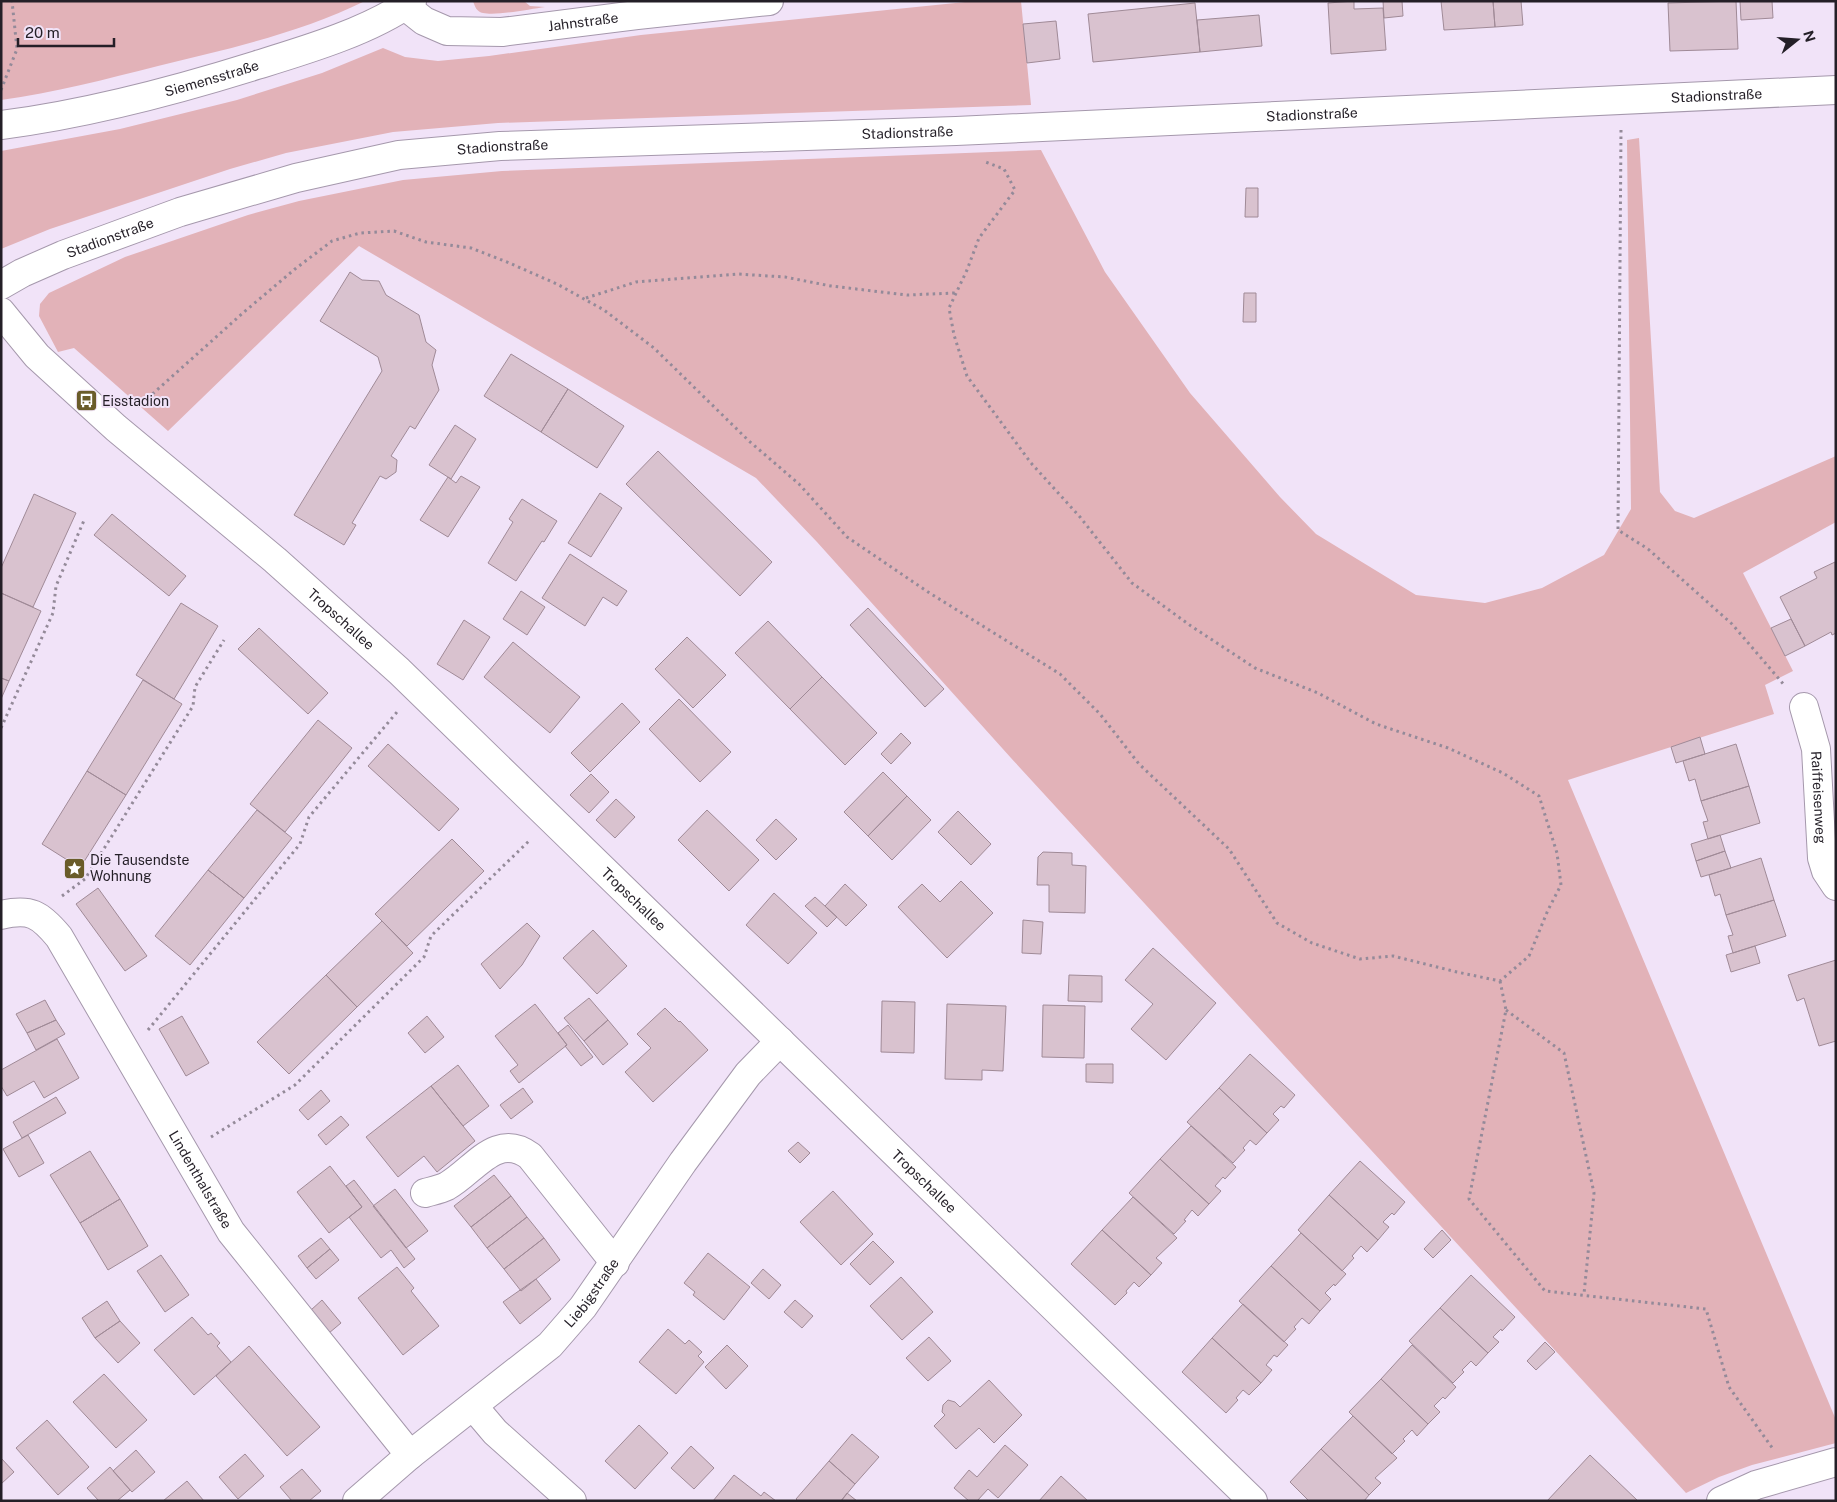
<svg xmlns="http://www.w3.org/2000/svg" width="1837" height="1502" font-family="'Public Sans',sans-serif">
  <rect width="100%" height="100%" fill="#f1e3f8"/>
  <path fill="#e2b2b8" d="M1,1H365C300,33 228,49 158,66C106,79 54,93 1,100Z
    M473,1H524L530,6L545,7C530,9 497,16 483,13C477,12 475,7 473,1Z
    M975,1H1021L1031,105L498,123L393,132L286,153L230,169L50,229L1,249V151L120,129L237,100L322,73L383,48L405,57L438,61L489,56L641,35Z
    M1639,138L1660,492L1675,511L1694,518L1836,456V522L1743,573L1793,671L1765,685L1774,714L1568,780L1836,1420V1443L1752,1465L1719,1477L1686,1493L1011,758L817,542L756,478L359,246L168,431L74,348L58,352L39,316L40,304L49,293L125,257L248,215L299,201L403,180L502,171L1041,150L1105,272L1190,393L1280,497L1316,534L1416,595L1485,603L1542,588L1604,555L1631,509L1627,140Z"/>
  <path fill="#d9c2cf" stroke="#a08a97" d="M1354,1V9L1383,8L1386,50L1331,54L1328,3Z
    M1383,1H1402L1403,16L1384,18Z
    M1441,1H1493L1495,27L1444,30Z
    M1493,1H1521L1523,25L1495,27Z
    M1736,1L1738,49L1670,51L1668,3Z
    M1740,1H1772L1773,18L1741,20Z
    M1195,3L1200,52L1093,62L1088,14Z
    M1259,15L1262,46L1200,52L1197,20Z
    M1056,21L1060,59L1027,63L1023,24Z
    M1246,188H1258V217H1245Z
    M350,272L362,280L379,281L386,295L419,315L426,342L436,350L432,365L439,390L415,429L410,426L391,456L397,460L396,472L386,479L380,476L352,523L356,525L344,545L294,515L382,371L378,357L320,321Z
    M1244,293H1256V322H1243Z
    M511,354L568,389L541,432L484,396Z
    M568,389L624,426L597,468L541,432Z
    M455,425L476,439L451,479L429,465Z
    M658,451L772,562L740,596L626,484Z
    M461,476L480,487L448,537L420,520L448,477L456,483Z
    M600,493L622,508L591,557L568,543Z
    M34,494L76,513L33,607L1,593V568Z
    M522,499L557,521L544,542L542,541L516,581L488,563L513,522L509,519Z
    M112,514L186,576L169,596L94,535Z
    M570,554L627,591L617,606L603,597L585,626L542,598Z
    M1835,562L1836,633L1832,635L1831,632L1805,646L1780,597L1817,578L1814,572Z
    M521,591L545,607L527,635L503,619Z
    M1,593L41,611L9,681L1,678Z
    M181,603L218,626L174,699L136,675Z
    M868,608L944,689L925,707L850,625Z
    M1791,619L1805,646L1785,656L1771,628Z
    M464,620L490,637L463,680L437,664Z
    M768,621L822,677L790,709L735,653Z
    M259,628L328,693L308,714L238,649Z
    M687,637L726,675L693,708L655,669Z
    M513,642L580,697L550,733L484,677Z
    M822,677L877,733L845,765L790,709Z
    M1,678L9,681L1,699Z
    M143,680L182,704L126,795L87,771Z
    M679,699L731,752L700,782L649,729Z
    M622,703L640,722L590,772L571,753Z
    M318,720L352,748L285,832L250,804Z
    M901,733L911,743L891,764L881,754Z
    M1700,737L1705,754L1676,763L1671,747Z
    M388,744L459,809L439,831L368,766Z
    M1736,744L1749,786L1701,801L1695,779L1689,781L1683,761Z
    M87,771L126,795L80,868L42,844Z
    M883,772L907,796L868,836L844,812Z
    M591,774L609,792L589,813L570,795Z
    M1749,786L1760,823L1708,839L1703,822L1708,821L1701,801Z
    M907,796L931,820L892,860L868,836Z
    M616,799L635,817L615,838L596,820Z
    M257,810L292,838L244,898L208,870Z
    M707,810L759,860L729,891L678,840Z
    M958,811L991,844L971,865L938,832Z
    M776,819L797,839L776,860L756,840Z
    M1720,835L1725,851L1696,861L1691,844Z
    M452,839L484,871L407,946L375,914Z
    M1725,851L1731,868L1701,877L1696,861Z
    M1043,852L1072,853V865L1086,866L1085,913L1049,912V885H1037L1038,857Z
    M1761,858L1774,900L1726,915L1720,894L1715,896L1709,875Z
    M208,870L244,898L190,965L155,936Z
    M961,881L993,913L947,958L898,907L922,884L940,902Z
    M845,884L867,905L846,926L825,906Z
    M98,888L147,956L125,971L76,904Z
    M774,893L817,933L788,964L746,925Z
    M815,897L837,917L827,927L805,906Z
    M1774,900L1786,936L1733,953L1728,936L1733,935L1726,915Z
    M1023,920L1043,922L1041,954L1022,953Z
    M382,921L413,953L357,1007L326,975Z
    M527,923L540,936L522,965L500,989L481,964Z
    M593,930L627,966L597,994L563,958Z
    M1755,946L1760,963L1731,972L1726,955Z
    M1153,948L1216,1003L1166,1060L1131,1029L1153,1004L1125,980Z
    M1836,960V1041L1819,1046L1804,998L1797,1001L1788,975Z
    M326,975L357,1007L289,1074L257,1042Z
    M1069,975L1102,976V1002L1068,1001Z
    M589,998L608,1020L584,1041L564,1018Z
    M45,1000L56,1020L27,1033L16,1014Z
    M882,1001L915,1002L914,1053L881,1052Z
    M535,1004L567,1045L519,1083L510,1071L518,1065L495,1036Z
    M947,1004L1006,1006L1003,1071L982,1070V1080L945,1079Z
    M1043,1005L1085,1006L1084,1058L1042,1057Z
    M665,1008L679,1022L680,1021L708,1050L653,1102L625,1072L651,1048L637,1034Z
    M182,1016L209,1063L186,1076L159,1029Z
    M427,1016L444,1037L425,1053L408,1033Z
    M56,1020L65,1034L36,1050L27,1033Z
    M608,1020L628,1044L603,1065L584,1041Z
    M568,1025L593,1057L581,1066L565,1046L567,1045L558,1033Z
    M57,1039L79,1078L44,1098L34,1081L7,1096L1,1086V1070Z
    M1250,1054L1295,1095L1284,1108L1281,1106L1273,1114L1279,1120L1267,1133L1219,1088Z
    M1086,1064H1113V1083L1086,1082Z
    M458,1065L489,1106L463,1126L431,1086Z
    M431,1086L475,1141L437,1172L424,1156L398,1177L366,1137Z
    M523,1088L533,1102L511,1119L500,1105Z
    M1219,1088L1267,1133L1256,1145L1250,1140L1243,1148L1245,1150L1233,1163L1187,1122Z
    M321,1090L330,1101L308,1120L299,1110Z
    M56,1097L66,1113L22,1138L13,1122Z
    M341,1116L349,1125L326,1145L318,1135Z
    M1191,1126L1236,1167L1225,1179L1223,1177L1215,1186L1221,1191L1209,1204L1160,1159Z
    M28,1135L44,1163L19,1177L3,1149Z
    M798,1142L810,1153L800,1163L788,1151Z
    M90,1151L120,1199L80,1223L50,1175Z
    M1160,1159L1209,1204L1198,1216L1192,1210L1184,1220L1186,1221L1174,1234L1129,1193Z
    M1360,1161L1405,1202L1394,1215L1392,1213L1383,1222L1389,1227L1378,1240L1329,1195Z
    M330,1166L362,1207L329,1233L297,1192Z
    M494,1175L511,1196L471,1227L454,1206Z
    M354,1180L415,1259L404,1268L391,1250L381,1258L349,1217L362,1207L346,1186Z
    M395,1189L428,1231L406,1248L373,1206Z
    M833,1191L873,1234L841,1265L800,1222Z
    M1329,1195L1378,1240L1367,1252L1361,1246L1352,1256L1354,1258L1342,1271L1298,1230Z
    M511,1196L527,1217L487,1248L471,1227Z
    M1133,1197L1177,1238L1156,1258L1162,1263L1151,1275L1102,1230Z
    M120,1199L148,1246L108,1270L80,1223Z
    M527,1217L544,1238L504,1269L487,1248Z
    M1102,1230L1151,1275L1139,1287L1134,1282L1126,1291L1127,1293L1115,1305L1071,1264Z
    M1442,1230L1451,1240L1433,1258L1424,1249Z
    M1301,1233L1346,1274L1335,1286L1334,1284L1325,1293L1331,1299L1320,1311L1271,1266Z
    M321,1238L330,1249L307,1268L298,1256Z
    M544,1238L560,1260L521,1291L504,1269Z
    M873,1241L894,1262L870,1285L850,1264Z
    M330,1249L339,1260L316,1279L307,1268Z
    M708,1253L750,1287L724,1320L693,1295L695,1292L684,1283Z
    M161,1255L189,1295L165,1312L137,1271Z
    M1271,1266L1320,1311L1309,1324L1302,1318L1294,1327L1296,1329L1284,1342L1239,1301Z
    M397,1267L414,1288L411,1291L439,1326L403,1355L358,1298Z
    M763,1269L781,1285L769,1299L751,1283Z
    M1471,1275L1515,1317L1502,1331L1501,1329L1493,1337L1499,1342L1488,1353L1440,1308Z
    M901,1277L933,1312L902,1340L870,1306Z
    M536,1279L551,1299L520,1324L503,1302Z
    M322,1300L341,1323L329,1333L311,1310Z
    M795,1300L813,1316L802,1328L784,1312Z
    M107,1301L120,1321L95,1338L82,1318Z
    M1243,1304L1288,1345L1277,1357L1274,1355L1266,1365L1272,1370L1261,1383L1212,1338Z
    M1440,1308L1488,1353L1476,1366L1471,1361L1462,1370L1464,1372L1453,1383L1409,1341Z
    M192,1317L208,1335L211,1333L220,1343L217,1346L231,1362L194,1395L154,1350Z
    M120,1321L140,1343L118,1363L95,1338Z
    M668,1329L685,1344L689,1340L702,1352L698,1356L704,1362L676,1394L639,1362Z
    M929,1337L951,1361L928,1381L906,1358Z
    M1212,1338L1261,1383L1249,1395L1243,1390L1236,1398L1238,1400L1226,1413L1182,1372Z
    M1545,1342L1555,1352L1536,1370L1527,1361Z
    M727,1345L748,1366L726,1389L705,1367Z
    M1412,1345L1456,1387L1445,1399L1443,1397L1434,1406L1440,1412L1428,1424L1381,1379Z
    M249,1346L320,1427L287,1456L216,1376Z
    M104,1374L147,1420L116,1448L73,1402Z
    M1381,1379L1428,1424L1417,1436L1412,1430L1403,1439L1405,1441L1392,1454L1349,1412Z
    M989,1380L1022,1415L994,1443L979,1428L956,1449L934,1426L945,1415L942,1412L943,1405L948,1400L955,1402L960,1407Z
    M1353,1416L1397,1458L1375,1478L1381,1483L1369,1495L1321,1449Z
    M47,1420L89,1467L58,1495L16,1448Z
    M639,1425L668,1453L635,1489L605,1461Z
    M852,1434L879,1457L855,1484L829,1461Z
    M1005,1445L1028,1465L998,1498L988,1489L977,1501H969L954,1488L969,1470L977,1477Z
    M691,1446L714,1468L694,1489L671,1468Z
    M1321,1449L1369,1495L1364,1501H1309L1290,1482Z
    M136,1450L155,1472L132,1492L113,1471Z
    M245,1454L264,1476L238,1499L219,1477Z
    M1590,1455L1638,1501H1547Z
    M1,1458L14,1472L1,1484Z
    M829,1461L855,1484L841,1501H798L796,1499Z
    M110,1467L130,1490L117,1501H99L87,1488Z
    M302,1469L321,1491L309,1501H292L280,1487Z
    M734,1475L761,1496L764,1492L776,1501H713Z
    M1061,1476L1088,1501H1039Z
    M187,1481L204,1501H163Z
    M847,1493L857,1501H841Z"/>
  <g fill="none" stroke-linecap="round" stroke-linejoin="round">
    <defs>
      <g id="minor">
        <path id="s1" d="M405,6L424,21L447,31L502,32L637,15L769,1"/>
        <path id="s2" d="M1,125C88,114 174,91 257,65C306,50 370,31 412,1"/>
        <path id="s3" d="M1,285L22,273L63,255L180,212L296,178L399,155L500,146L956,131L1836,90"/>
        <path id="s4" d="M1,312L37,356L116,428L275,560L399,671L1253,1501"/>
        <path id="s5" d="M1804,707L1816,749L1822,858L1826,871L1836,886"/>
        <path id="s6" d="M1,915C30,908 40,914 59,937L231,1232L410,1455"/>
        <path d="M425,1193C432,1191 441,1189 447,1186C474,1171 496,1131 530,1156L615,1263"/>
        <path d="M473,1406L495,1432L572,1501"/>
        <path id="s7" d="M357,1501L410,1455L550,1345L583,1307L683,1162L748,1074L780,1041"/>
        <path d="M1721,1501L1756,1485L1836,1462"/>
      </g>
    </defs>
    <use href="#minor" stroke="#a598ac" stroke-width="30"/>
    <path stroke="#948a99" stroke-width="3" stroke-dasharray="2.5 4" stroke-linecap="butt" d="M1,90L17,49L12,1
      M1621,130L1618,530L1648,549L1732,624L1785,686
      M586,298L636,282L738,274L785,277L831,286L907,295L955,293
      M138,407L244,312L295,269L332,241L360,233L394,231L426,242L471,248L507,262L557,284L604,310L654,348L749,441L799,484L847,537L928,592L1060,674L1100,714L1139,764L1229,849L1277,923L1312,943L1360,959L1393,956L1457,972L1500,981L1529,956L1548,910L1561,885L1557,853L1539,796L1503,773L1448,748L1376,724L1318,693L1255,668L1191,626L1132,583L1080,517L1031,463L967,376L954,335L949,308L967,270L979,238L1015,190L1004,169L983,161
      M1,728L53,613L56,586L85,518
      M62,896L85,879L193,706L195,687L224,640
      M1500,981L1506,1010L1469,1199L1545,1291L1706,1309L1729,1387L1773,1449
      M1506,1010L1564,1053L1594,1193L1584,1294
      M148,1030L300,844L309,817L397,712
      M211,1137L295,1085L424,957L431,936L530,840"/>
    <use href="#minor" stroke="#fff" stroke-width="28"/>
  </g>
  <defs>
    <symbol id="bus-square" viewBox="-11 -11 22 22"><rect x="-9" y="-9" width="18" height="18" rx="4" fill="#6a5c29" stroke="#f1e3f8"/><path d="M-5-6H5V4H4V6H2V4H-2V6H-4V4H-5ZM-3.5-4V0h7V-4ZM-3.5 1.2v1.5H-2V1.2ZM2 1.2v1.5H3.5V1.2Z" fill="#fff"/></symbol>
    <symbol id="sight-square" viewBox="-11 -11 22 22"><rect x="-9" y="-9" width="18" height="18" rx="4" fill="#6a5c29" stroke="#f1e3f8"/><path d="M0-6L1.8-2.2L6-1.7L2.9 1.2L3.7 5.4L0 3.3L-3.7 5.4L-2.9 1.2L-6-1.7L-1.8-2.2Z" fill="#fff"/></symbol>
  </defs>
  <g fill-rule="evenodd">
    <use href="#bus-square" x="74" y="388" width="25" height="25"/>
    <use href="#sight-square" x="62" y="856" width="25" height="25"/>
  </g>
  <g text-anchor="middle" stroke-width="4" stroke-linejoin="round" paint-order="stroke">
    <g font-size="14" fill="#241f27" stroke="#f1e3f8">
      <text dy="5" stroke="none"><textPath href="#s1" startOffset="186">Jahnstraße</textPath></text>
      <text dy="5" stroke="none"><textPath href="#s2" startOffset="216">Siemensstraße</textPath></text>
      <text dy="5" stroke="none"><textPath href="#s3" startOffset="1739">Stadionstraße</textPath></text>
      <text dy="5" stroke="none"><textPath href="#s3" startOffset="1334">Stadionstraße</textPath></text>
      <text dy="5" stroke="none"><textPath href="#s3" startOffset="929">Stadionstraße</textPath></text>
      <text dy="5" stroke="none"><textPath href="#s3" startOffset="524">Stadionstraße</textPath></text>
      <text dy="5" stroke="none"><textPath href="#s3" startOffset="119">Stadionstraße</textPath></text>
      <text dy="5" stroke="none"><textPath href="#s4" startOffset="459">Tropschallee</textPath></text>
      <text dy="5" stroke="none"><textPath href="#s5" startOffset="92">Raiffeisenweg</textPath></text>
      <text dy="5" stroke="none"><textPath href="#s4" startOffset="864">Tropschallee</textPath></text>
      <text dy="5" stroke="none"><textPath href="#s6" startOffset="348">Lindenthalstraße</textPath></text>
      <text dy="5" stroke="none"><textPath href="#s4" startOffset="1269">Tropschallee</textPath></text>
      <text dy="5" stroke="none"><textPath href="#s7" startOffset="315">Liebigstraße</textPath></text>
    </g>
    <g font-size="14" fill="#241f27" stroke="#f1e3f8" text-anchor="start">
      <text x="102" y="406">Eisstadion</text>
      <text x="90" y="865">Die Tausendste<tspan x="90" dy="16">Wohnung</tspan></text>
    </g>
  </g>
  <rect width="1837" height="1502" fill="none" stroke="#241f27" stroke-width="5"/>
  <g transform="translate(1797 40) rotate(73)" stroke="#f1e3f8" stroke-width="4" paint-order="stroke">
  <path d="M0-4L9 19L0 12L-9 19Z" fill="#241f27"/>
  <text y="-8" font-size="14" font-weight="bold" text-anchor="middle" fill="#241f27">N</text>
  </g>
  <path d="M18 38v8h96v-8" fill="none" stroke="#241f27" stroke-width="2.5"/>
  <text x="25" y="38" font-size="15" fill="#241f27" stroke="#f1e3f8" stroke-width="4" paint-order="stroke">20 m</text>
</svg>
